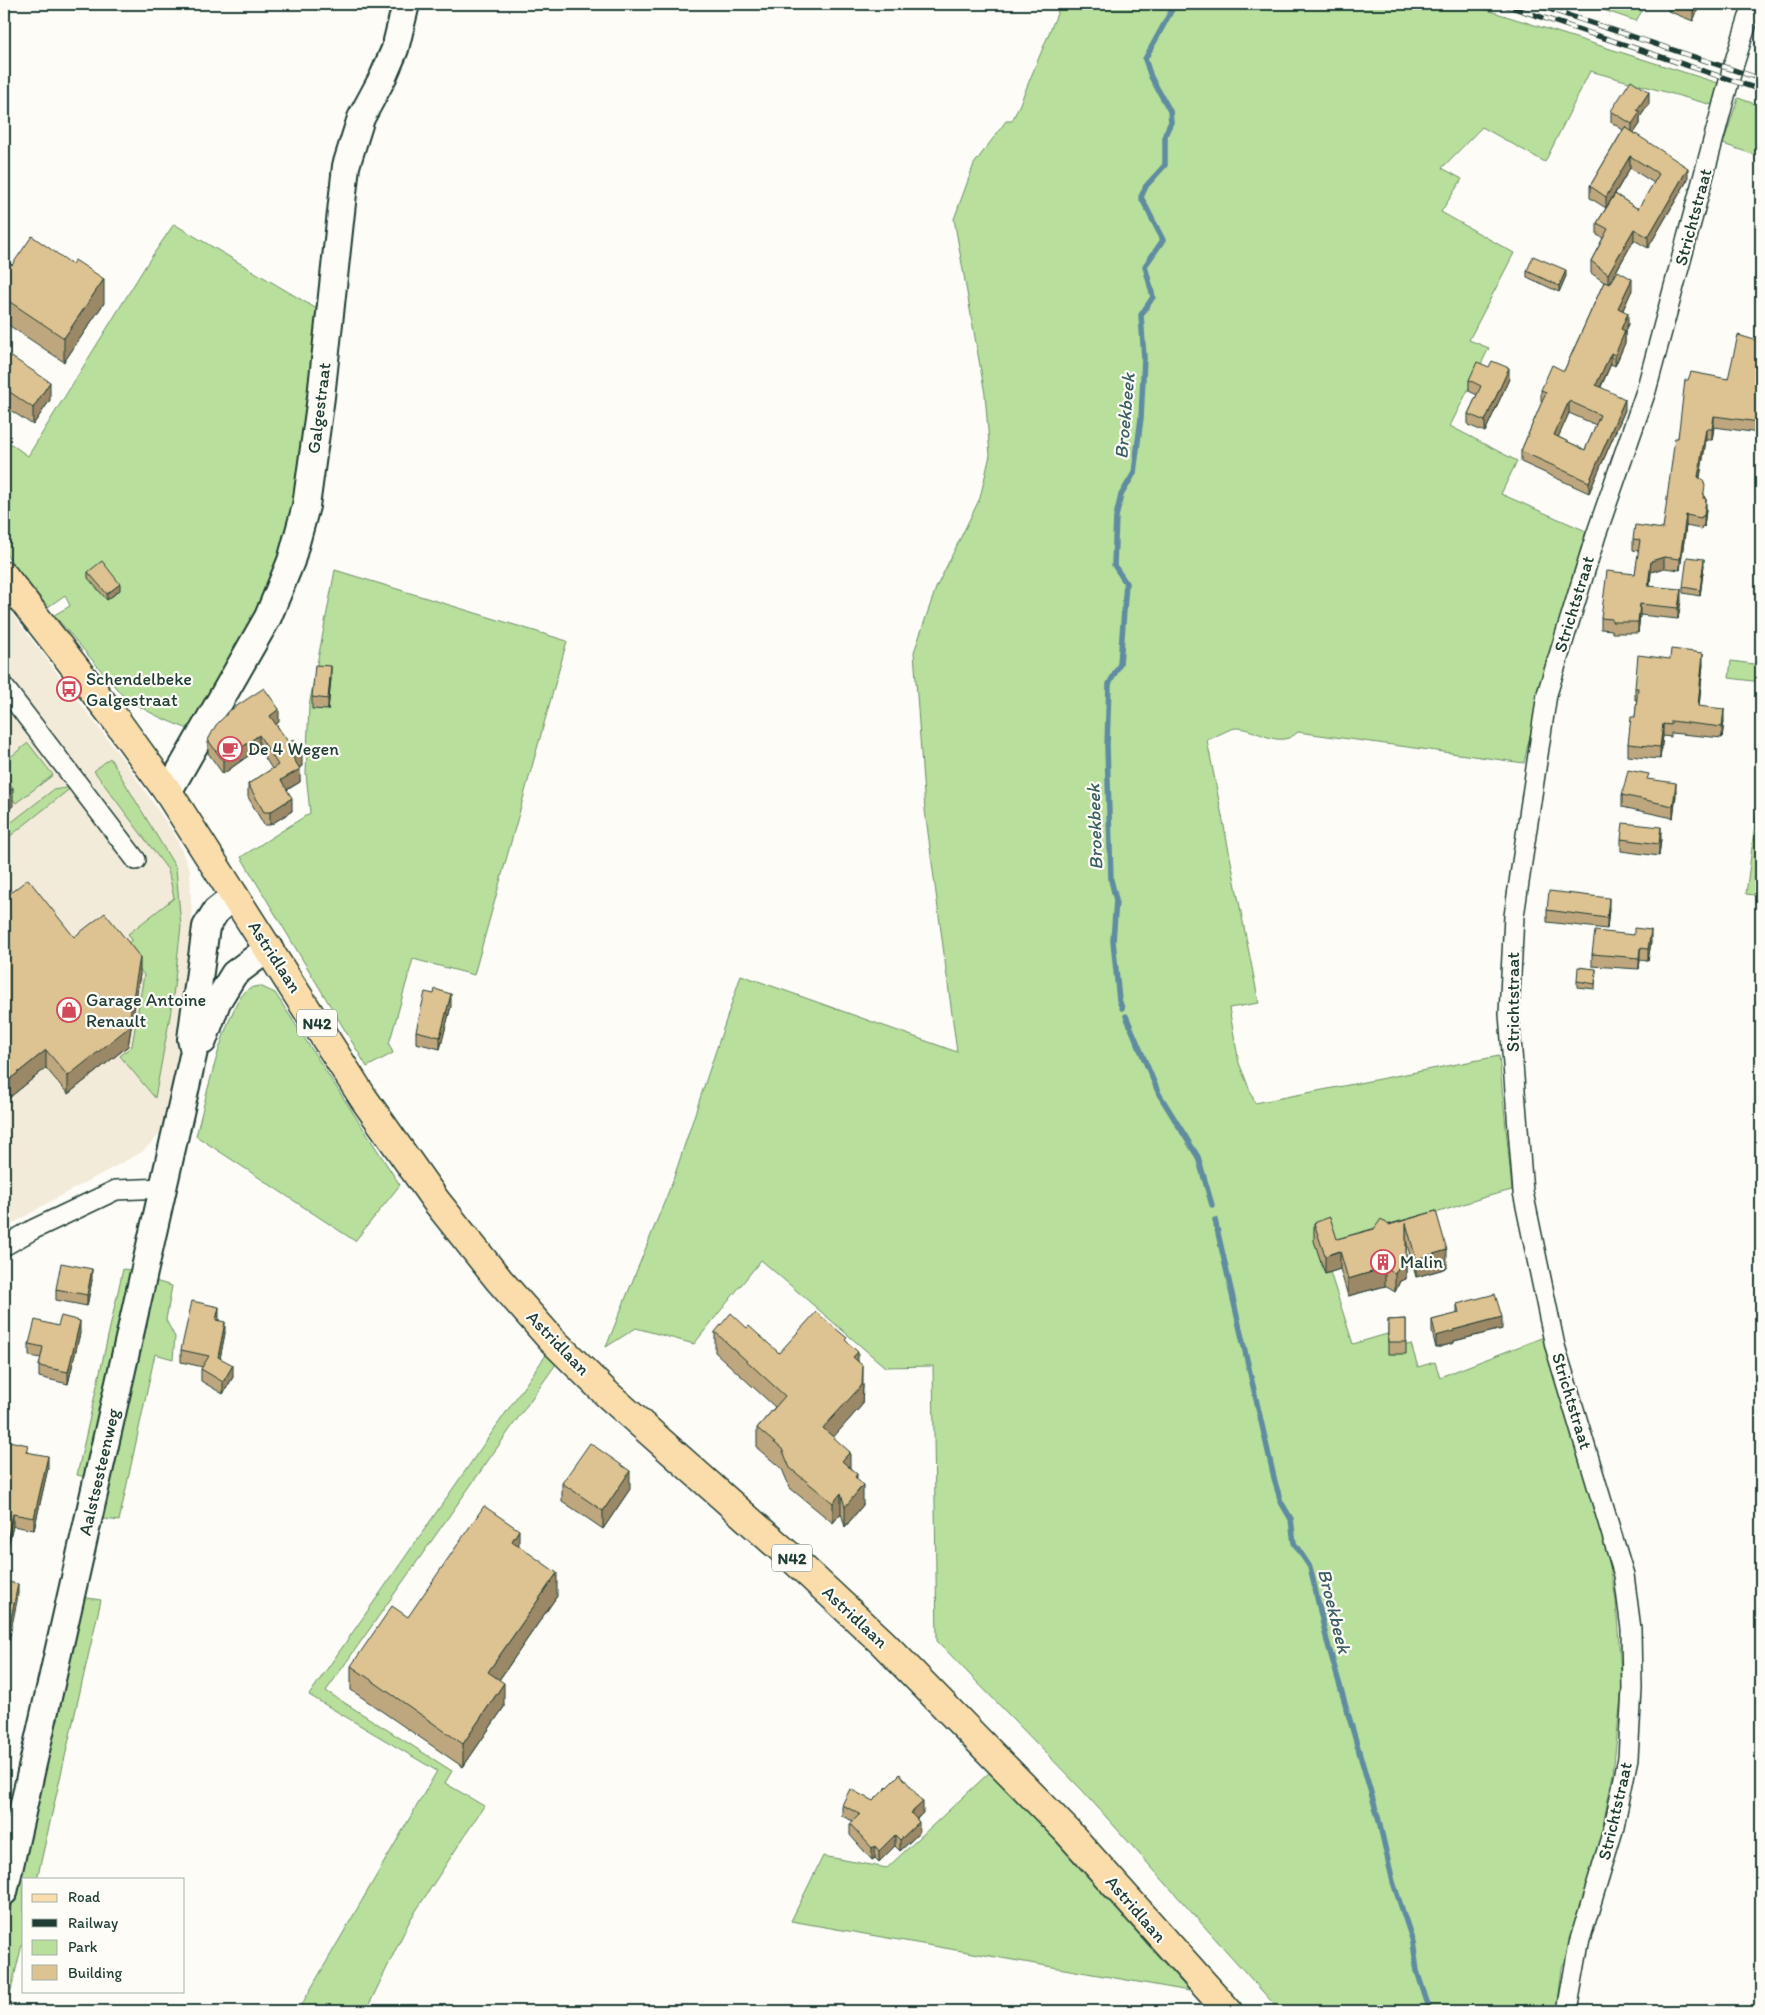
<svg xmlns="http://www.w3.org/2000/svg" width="1765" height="2015" font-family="Itim,sans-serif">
  <rect width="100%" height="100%" fill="#fdfcf7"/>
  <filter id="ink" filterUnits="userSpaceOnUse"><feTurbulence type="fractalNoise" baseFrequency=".02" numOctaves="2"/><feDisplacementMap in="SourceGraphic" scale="10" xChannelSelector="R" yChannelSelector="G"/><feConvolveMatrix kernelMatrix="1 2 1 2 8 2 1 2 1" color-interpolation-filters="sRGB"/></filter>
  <g filter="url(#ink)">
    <path fill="#f3ebd9" d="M4,603L128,766L175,835L190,870L192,922L188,994L170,1111L163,1131L142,1152L51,1201L4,1229Z"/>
    <path fill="#b8df9b" stroke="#6c8e68" d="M1061,4H1468L1718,83L1712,105L1590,71L1545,162L1482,127L1442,168L1462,179L1441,212L1514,253L1469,340L1489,348L1450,426L1517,461L1501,494L1586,531L1542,680L1524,763L1298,732C1279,750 1258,729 1237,728C1229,728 1216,737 1207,740L1259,1003L1229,1008L1239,1063L1255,1103L1499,1056L1512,1190L1485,1197L1323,1250L1353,1344L1387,1334L1393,1349L1411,1344L1418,1367L1435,1362L1440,1377L1544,1337L1609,1560L1616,1601L1622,1687L1613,1774L1601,1836L1562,1968L1557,2011H1280L1082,1790L937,1641L933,1366L885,1367L761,1260L694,1344L636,1328L606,1347L672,1183L741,975L957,1052L925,810L914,652L936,588L980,498L990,455L985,394L954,219L974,164L1006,121H1012L1019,106Z
      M1586,4H1646L1636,21Z
      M1738,98L1761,106V157L1723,144Z
      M174,224L322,312L307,435L282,562L194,731C168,722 144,711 122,695L54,615L70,606L65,595L48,607L4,552V439L28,456L148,262Z
      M335,570L567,641L474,975L413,959L389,1044L393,1053L367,1067L241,857L310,813L306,773L309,706Z
      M1731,661L1761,665V682L1729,678Z
      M28,743L53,775L16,803L4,788V762Z
      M110,758L176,868L181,926L172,1005L155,1098L120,1056L132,1046L144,975L122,947L132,940L128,934L174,898L168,870L94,771Z
      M1761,777V896L1746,894Z
      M72,787L4,841V828L53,790Z
      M260,986L275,993L400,1185L355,1241L196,1136C204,1105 225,1010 246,991C250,987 255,987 260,986Z
      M123,1269L139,1271L121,1348L141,1353L155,1281L172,1286L166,1320L175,1337L173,1359L155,1354L119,1521L98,1518L106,1482L77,1475Z
      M546,1355L556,1364L326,1691L452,1771L445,1783L484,1806L410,1920L366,2011H298L437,1771L309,1695Z
      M81,1597L101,1600L37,1879H24V1936L6,2011H4V1939Z
      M992,1770L1189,1991L791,1921L823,1856L887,1868Z"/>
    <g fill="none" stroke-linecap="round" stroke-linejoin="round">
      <path stroke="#5f8ca0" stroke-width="5.5" d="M1122,1008L1119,1000L1113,941L1116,900L1111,880L1107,746L1109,684L1120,664L1126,583L1114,565L1116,517L1121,495L1134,473L1141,418L1144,358L1141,315L1153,297L1145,266L1163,240L1141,197L1146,186L1165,165V135L1171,122L1170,111L1151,77L1145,59L1175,4
        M1126,1016L1159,1094L1198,1157L1212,1205
        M1215,1220L1275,1482L1281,1502L1291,1519L1294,1543L1310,1567L1327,1641L1378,1817L1393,1882L1413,1942L1417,1971L1430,2011"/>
      <defs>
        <path id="street" d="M4,687L136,860
          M4,1246L34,1229L116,1190L164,1188
          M1567,2011L1579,1943L1614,1827L1628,1758L1632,1689L1631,1629L1624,1575L1555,1346L1523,1192L1509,1014L1514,916L1547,694L1596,535L1646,391L1732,70L1753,4"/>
        <path id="secondary" d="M168,792L268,617L291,561L306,506L321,397L346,166L361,118L383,77L395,49L406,4
          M203,1041L217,1002L234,974L269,948
          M4,1892L194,1051L191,1039L206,927L216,911L235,896"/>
        <path id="primary" d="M4,576L116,720L168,792L364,1099L436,1201L499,1280L551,1339L607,1394L794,1560L883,1643L1067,1831L1228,2011"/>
      </defs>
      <use href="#street" stroke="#1f3d34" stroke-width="22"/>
      <use href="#secondary" stroke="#1f3d34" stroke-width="30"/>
      <use href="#primary" stroke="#1f3d34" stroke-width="31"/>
      <use href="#street" stroke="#fdfcf7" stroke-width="19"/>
      <use href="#secondary" stroke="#fdfcf7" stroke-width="26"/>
      <use href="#primary" stroke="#faddab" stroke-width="28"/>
      <defs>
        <path id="rail" d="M1502,4L1761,90
          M1534,4L1761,79"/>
      </defs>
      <use href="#rail" stroke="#1f3d34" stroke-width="5.5"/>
      <use href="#rail" stroke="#fdfcf7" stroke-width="4" stroke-dasharray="11" stroke-linecap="butt"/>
    </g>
    <path fill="#bea77e" stroke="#1f3d34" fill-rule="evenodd" d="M1668,4H1700L1693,21L1668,11Z
      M1761,9V41L1759,40L1758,35V20Z
      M1649,104L1640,117V124L1634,133L1688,179L1648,248L1634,240L1609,284L1632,290L1623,310L1628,324L1625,331V343L1615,366L1611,364L1601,387L1625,410L1589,493L1521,462V451L1542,402L1541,401V390L1564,371L1604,282L1591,273V261L1603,238L1597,235V223L1606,208L1590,198V186L1623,130L1611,122V111ZM1630,168L1654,183L1638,209L1615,194ZM1569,413L1596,425L1585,450L1558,437Z
      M4,259L12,265L72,264L104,303L64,362L4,322Z
      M1527,271L1566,276L1559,292L1527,277Z
      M1761,342V421L1759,433L1714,427L1712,440H1706L1700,478L1705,498L1706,510L1704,527L1702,526L1701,529L1686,526L1680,570L1664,568L1651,572L1650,586L1681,600L1678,619L1640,615L1638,633H1612V630L1601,629V618L1635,574L1639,551L1633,550V539L1663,529L1678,438L1688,380L1728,379Z
      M4,352L50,400L33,425L4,406Z
      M1509,379L1485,432L1468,425V414L1477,395L1469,391V380Z
      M1704,565L1700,596L1683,593V587Z
      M88,572L120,590L107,600L88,578Z
      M1703,664L1699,706L1724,721L1722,738L1671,733V737L1663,736L1660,759L1628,756V744L1635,717L1637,700H1635V688Z
      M331,678L328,710L312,709V697Z
      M226,713L279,722L276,724L302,766L299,768L300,782L287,790L292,811L270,825H264L248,797V784L272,769L259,748L223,774L208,753V740L226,715Z
      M1649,780L1676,795L1673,818L1622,807V795Z
      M1621,839H1661L1659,856L1621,851Z
      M4,898L140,974L128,1046L68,1094L46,1068L4,1102Z
      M1609,909L1607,929L1547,922V910Z
      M1651,942L1648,961L1640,960L1639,969L1592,966V954Z
      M1596,969L1595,989L1577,987V981Z
      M451,1006L440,1049L416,1043V1031Z
      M1436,1211L1447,1268L1416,1277L1406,1241V1279L1400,1281L1395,1292L1385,1286L1348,1296L1340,1269L1325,1274L1314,1241V1223L1337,1239Z
      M92,1280L87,1306L56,1300V1289Z
      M1457,1304L1502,1329L1454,1341V1343L1436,1348L1432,1332V1320L1457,1314Z
      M219,1319V1320L225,1333L220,1358L233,1377L223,1394L201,1381V1369L203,1367L181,1362V1350Z
      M1406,1319V1354H1388V1320Z
      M747,1328L779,1353L847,1342L858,1361L863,1386L862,1405L833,1437L850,1469L857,1479L863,1505L845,1527L841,1513L833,1523L790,1488L782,1469L757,1448V1428L775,1407L715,1352V1332Z
      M80,1333L68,1384L39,1377V1366L41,1358L29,1356V1344Z
      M4,1440L28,1452L48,1468L34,1530L13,1526L8,1546L4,1545Z
      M562,1483L630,1489L603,1529L562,1501Z
      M519,1546L557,1596L499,1680L504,1707L463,1767L351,1690V1666L408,1617Z
      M873,1801L923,1813L917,1819L919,1833L900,1851L895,1846L879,1862L875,1858L872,1860L850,1835V1824L853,1821L842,1816V1805Z"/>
    <path fill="#9b8866" stroke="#1f3d34" d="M1695,4H1700L1693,21V9Z
      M1649,92V104L1640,117V124L1632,136V124L1637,110Z
      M1630,156V168L1606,208V197Z
      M1688,168V179L1648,248V237Z
      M1634,229V240L1608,285V274Z
      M1566,270V276L1559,292V286Z
      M104,279V303L64,362V338Z
      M1632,279V290L1618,320V308Z
      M1628,313V324L1625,331V343L1615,366V355L1621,329Z
      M1611,353V364L1596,396V385Z
      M1509,368V379L1485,432V421Z
      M50,382V400L33,425V408Z
      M1625,399V410L1589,493V482Z
      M1569,401V413L1554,447V435Z
      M1761,410V421L1759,433V422Z
      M1714,416V427L1712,440V429Z
      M1706,429V440L1698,488V477Z
      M1706,499V510L1704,527V516Z
      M1686,515V526L1680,570V559Z
      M1664,557V568L1651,572L1648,597V586L1651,561Z
      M1704,559V565L1700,596V590Z
      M120,584V590L107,600V594Z
      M1681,589V600L1678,619V608Z
      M1640,604V615L1638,633V622Z
      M1703,653V664L1698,718V706Z
      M331,666V678L328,710V699Z
      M279,709V722L270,729V716Z
      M1724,709V721L1722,738V727Z
      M1663,724V736L1660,759V747Z
      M259,735V748L223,774V761Z
      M302,753V766L293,771V758Z
      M300,769V782L281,793V780Z
      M1676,783V795L1673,818V806Z
      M13,788V806L4,813V795Z
      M292,798V811L270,825V812Z
      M1661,827V839L1659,856V844Z
      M1609,898V909L1607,929V918Z
      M1651,930V942L1648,961V949Z
      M1640,948V960L1639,969V958Z
      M140,957V974L128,1046L68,1094V1076Z
      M451,994V1006L440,1049V1037Z
      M46,1050V1068L4,1102V1084Z
      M1406,1223V1279L1400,1281L1395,1292V1274Z
      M1447,1250V1268L1416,1277V1259Z
      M1340,1251V1269L1325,1274V1256Z
      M1385,1268V1286L1348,1296V1279Z
      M92,1269V1280L87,1306V1295Z
      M219,1307V1319L216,1332V1320Z
      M1502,1317V1329L1454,1341V1343L1436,1348V1336L1453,1330Z
      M80,1321V1333L68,1384V1372Z
      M225,1322V1333L218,1369V1357Z
      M858,1352V1372L853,1357Z
      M233,1365V1377L223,1394V1382Z
      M863,1366V1386L862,1405L823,1449V1428Z
      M850,1452V1472L842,1461Z
      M48,1456V1468L34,1530V1518Z
      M630,1471V1489L603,1529V1511Z
      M857,1474V1493L863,1485V1505L845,1527V1507L855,1477Z
      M841,1493V1513L833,1523V1503Z
      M13,1514V1526L8,1546V1535Z
      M519,1530V1554L512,1541Z
      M557,1573V1596L488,1696V1672Z
      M18,1584V1596L4,1665V1653Z
      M504,1683V1707L463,1767V1744Z
      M923,1802V1813L911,1824V1813Z
      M919,1822V1833L900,1851V1840Z
      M895,1835V1846L879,1862V1851Z
      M875,1846V1858L872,1860V1848Z"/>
    <path fill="#ddc292" stroke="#1f3d34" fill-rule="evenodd" d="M1679,4H1695L1693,9Z
      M1761,9V27L1759,25L1758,20Z
      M1631,80L1649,92L1637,110L1640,112L1632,124L1611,111Z
      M1625,127L1688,168L1648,237L1634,229L1608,274L1591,261L1608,229L1597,223L1615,194L1638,209L1659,174L1630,156L1606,197L1590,186Z
      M32,236L72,264L75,260L104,279L64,338L4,298V259L12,265Z
      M1533,256L1566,270L1559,286L1527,271Z
      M1618,271L1632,279L1618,308L1628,313L1621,329L1625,331L1615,355L1611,353L1596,385L1625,399L1589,482L1521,451L1546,392L1541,390L1552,365L1564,371L1604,282L1610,284ZM1569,401L1600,415L1585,450L1554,435Z
      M1738,335L1761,342V410L1759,422L1714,416L1712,429H1706L1698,477L1703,480L1705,486L1703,498L1706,499L1704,516H1702L1701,518L1686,515L1680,559L1664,557L1651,561L1648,586L1681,589L1678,608L1640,604L1638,622H1612V619L1601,618L1607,571L1635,574L1640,540L1633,539L1635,525L1663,529L1675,438H1678L1685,380H1688L1691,372L1728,379Z
      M4,352L50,382L33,408L4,388Z
      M1492,361L1509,368L1485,421L1468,414L1481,386L1469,380L1477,362L1489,367Z
      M1687,557L1704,559L1700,590L1683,587Z
      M102,561L120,584L107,594L88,572Z
      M1671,649L1703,653L1698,706L1724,709L1722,727L1671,721V725L1663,724L1660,747L1628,744L1631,717H1635L1638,688H1635L1638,655L1670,659Z
      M315,665L331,666L328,699L312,697Z
      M264,688L279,709L270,716L289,743L293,740L302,753L293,758L300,769L281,780L292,798L270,812H264L248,784L278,765L259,735L223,761L208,740L216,725L227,714L226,713Z
      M1628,770L1649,774L1647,779L1676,783L1673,806L1622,795Z
      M4,776L13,788L4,795Z
      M1623,823L1661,827L1659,844L1621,839Z
      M28,879L74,937L105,913L140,957L128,1028L68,1076L46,1050L4,1084V898Z
      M1549,891L1609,898L1607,918L1547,910Z
      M1634,928L1651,930L1648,949L1640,948L1639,958L1592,954L1595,931L1634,935Z
      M1578,967L1596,969L1595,984L1577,981Z
      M435,989L451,994L440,1037L416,1031L425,992L434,994Z
      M1436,1211L1447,1250L1416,1259L1406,1223V1262L1400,1264L1395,1274L1385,1268L1348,1279L1340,1251L1325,1256L1314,1223L1330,1217L1337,1239L1374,1229L1381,1219L1389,1225Z
      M61,1263L92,1269L87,1295L56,1289Z
      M1495,1294L1502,1317L1453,1330L1454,1331L1436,1336L1432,1320L1459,1313L1457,1304Z
      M192,1301L219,1307L216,1320L225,1322L218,1357L233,1365L223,1382L201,1369L209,1356L181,1350Z
      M816,1312L847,1338L845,1340L858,1352L853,1357L863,1366L862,1385L823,1428L850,1452L842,1461L857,1474L855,1477L863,1485L845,1507L841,1493L833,1503L790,1468L782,1449L757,1428L785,1396L715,1332L731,1313L747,1328L749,1326L779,1353Z
      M61,1316L80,1321L68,1372L39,1366L43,1347L29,1344L35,1320L58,1326Z
      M1406,1319V1342H1388V1320Z
      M4,1440L28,1445L26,1452L48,1456L34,1518L13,1514L8,1535L4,1533Z
      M590,1443L630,1471L603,1511L562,1483Z
      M484,1506L519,1530L512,1541L557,1573L488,1672L504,1683L463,1744L351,1666L392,1606L408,1617Z
      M4,1581L18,1584L4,1653Z
      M900,1774L923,1802L911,1813L919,1822L900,1840L895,1835L879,1851L875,1846L872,1848L850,1824L860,1814L842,1805L850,1789L873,1801Z"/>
  </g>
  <defs>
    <symbol id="bus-ring" viewBox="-11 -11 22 22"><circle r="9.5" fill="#fdfcf7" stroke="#d1495b" stroke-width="1.5"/><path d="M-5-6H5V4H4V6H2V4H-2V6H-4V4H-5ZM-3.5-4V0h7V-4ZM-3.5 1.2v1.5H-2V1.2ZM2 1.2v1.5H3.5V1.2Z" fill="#d1495b"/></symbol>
    <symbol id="cafe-ring" viewBox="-11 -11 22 22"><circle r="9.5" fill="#fdfcf7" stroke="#d1495b" stroke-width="1.5"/><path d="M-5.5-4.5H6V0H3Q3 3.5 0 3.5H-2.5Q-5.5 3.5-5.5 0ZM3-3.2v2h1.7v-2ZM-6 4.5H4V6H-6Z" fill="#d1495b"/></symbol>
    <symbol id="shop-ring" viewBox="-11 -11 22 22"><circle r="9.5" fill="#fdfcf7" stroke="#d1495b" stroke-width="1.5"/><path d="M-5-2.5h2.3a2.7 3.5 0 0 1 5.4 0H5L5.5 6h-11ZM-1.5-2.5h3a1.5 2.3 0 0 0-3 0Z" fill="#d1495b"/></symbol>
    <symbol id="building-ring" viewBox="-11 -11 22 22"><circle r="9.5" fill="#fdfcf7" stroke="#d1495b" stroke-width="1.5"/><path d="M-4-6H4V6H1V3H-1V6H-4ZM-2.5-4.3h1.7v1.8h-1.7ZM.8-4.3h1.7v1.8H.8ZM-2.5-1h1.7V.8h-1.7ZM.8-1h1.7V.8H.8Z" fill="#d1495b"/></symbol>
  </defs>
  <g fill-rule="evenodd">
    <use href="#bus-ring" x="55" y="675" width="28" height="28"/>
    <use href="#cafe-ring" x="216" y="735" width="28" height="28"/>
    <use href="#shop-ring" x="55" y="996" width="28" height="28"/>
    <use href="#building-ring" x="1369" y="1248" width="28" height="28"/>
  </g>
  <g text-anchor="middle" stroke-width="4.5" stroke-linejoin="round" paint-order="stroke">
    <g fill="#fdfcf7" stroke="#62766e" stroke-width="1">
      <rect x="297" y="1009.5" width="40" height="27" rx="4"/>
      <rect x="772" y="1544.5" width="40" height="27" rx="4"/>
    </g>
    <g font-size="16" font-weight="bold" fill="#1f3d34">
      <text x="317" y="1029">N42</text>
      <text x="792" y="1564">N42</text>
    </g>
    <g font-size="18" fill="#1f3d34" stroke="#fdfcf7">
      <text transform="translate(1693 217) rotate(-75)" y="6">Strichtstraat</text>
      <text transform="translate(319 408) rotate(-83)" y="6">Galgestraat</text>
      <text transform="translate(1574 604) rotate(-73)" y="6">Strichtstraat</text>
      <text transform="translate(275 957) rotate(57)" y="6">Astridlaan</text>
      <text transform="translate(1513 1002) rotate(-90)" y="6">Strichtstraat</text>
      <text transform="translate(558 1343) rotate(46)" y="6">Astridlaan</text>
      <text transform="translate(1572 1401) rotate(73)" y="6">Strichtstraat</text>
      <text transform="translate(99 1472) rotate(-77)" y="6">Aalstsesteenweg</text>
      <text transform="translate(855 1617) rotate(43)" y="6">Astridlaan</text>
      <text transform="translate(1615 1811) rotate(-77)" y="6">Strichtstraat</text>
      <text transform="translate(1136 1909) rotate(49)" y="6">Astridlaan</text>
    </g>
    <g font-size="18" fill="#1f3d34" stroke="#fdfcf7" text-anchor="start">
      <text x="86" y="685">Schendelbeke<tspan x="86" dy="21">Galgestraat</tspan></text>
      <text x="248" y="755">De 4 Wegen</text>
      <text x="86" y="1006">Garage Antoine<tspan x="86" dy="21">Renault</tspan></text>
      <text x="1400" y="1268">Malin</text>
    </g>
    <g font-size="19" font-style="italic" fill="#3a5e61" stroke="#fdfcf7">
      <text transform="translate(1124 416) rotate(-85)" y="7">Broekbeek</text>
      <text transform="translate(1094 827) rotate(-92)" y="7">Broekbeek</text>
      <text transform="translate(1335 1611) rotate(76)" y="7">Broekbeek</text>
    </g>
  </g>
  <rect width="1765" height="2015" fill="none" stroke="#fdfcf7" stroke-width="20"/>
  <rect x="10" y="10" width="1745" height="1995" fill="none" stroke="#1f3d34" stroke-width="2" filter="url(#ink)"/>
  <rect x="22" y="1878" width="162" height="115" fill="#fdfcf7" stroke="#a4b0a9"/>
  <rect x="32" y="1894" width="25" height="8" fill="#faddab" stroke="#a4b0a9"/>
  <text x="68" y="1902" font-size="15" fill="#1f3d34">Road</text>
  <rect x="32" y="1919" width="25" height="8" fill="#1f3d34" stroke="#a4b0a9"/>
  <text x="68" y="1928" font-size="15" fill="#1f3d34">Railway</text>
  <rect x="32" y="1940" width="25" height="15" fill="#b8df9b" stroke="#a4b0a9"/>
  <text x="68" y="1952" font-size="15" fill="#1f3d34">Park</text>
  <rect x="32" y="1965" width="25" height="15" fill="#ddc292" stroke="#a4b0a9"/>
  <text x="68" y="1978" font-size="15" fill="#1f3d34">Building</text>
</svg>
